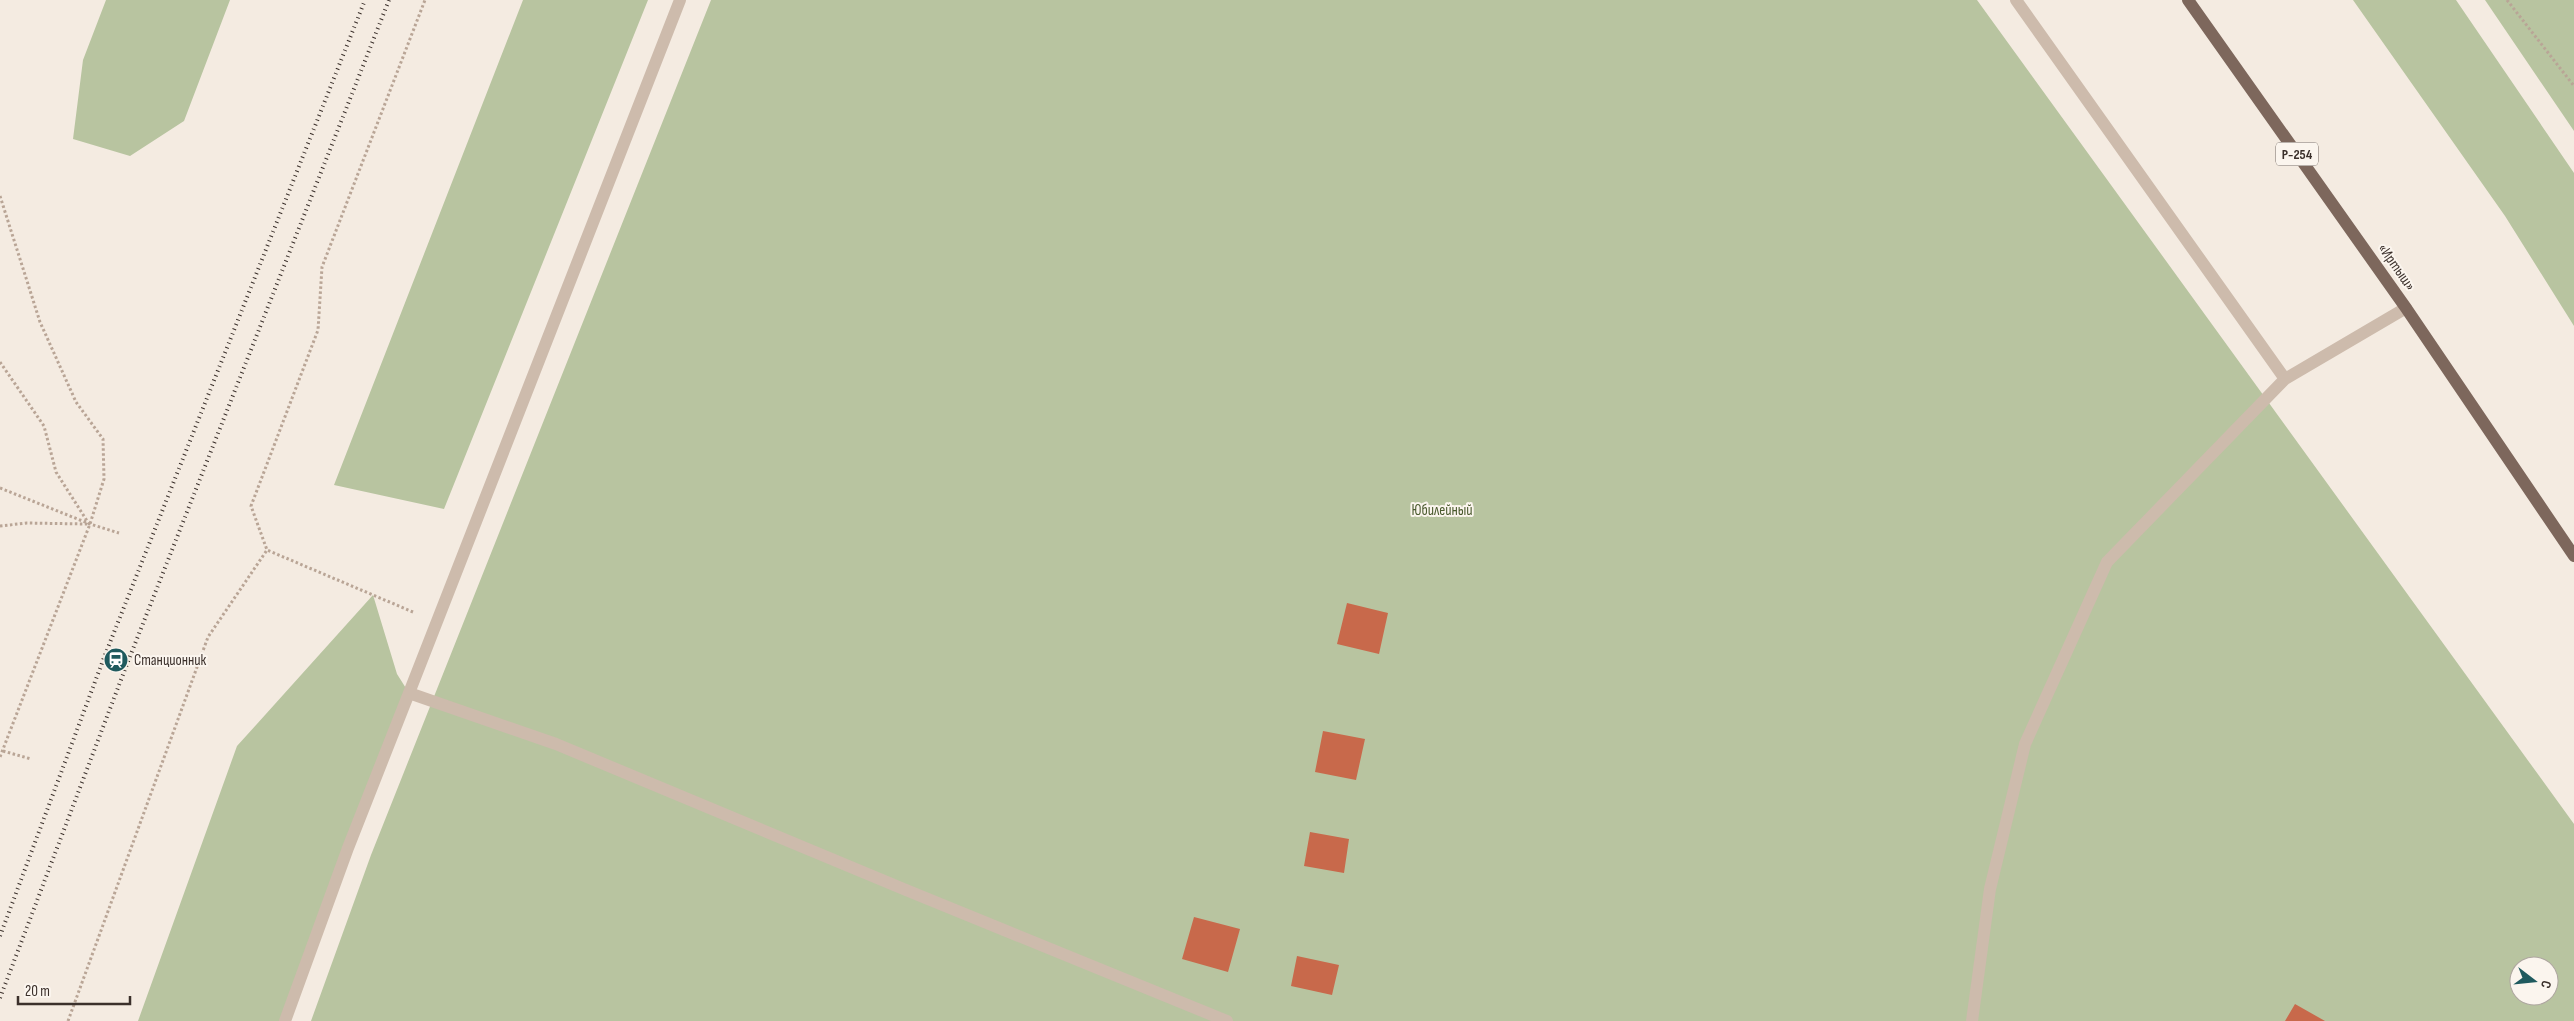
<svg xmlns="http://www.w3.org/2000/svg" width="2574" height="1021" font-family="'Sofia Sans Condensed',sans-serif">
  <rect width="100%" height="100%" fill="#f4ebe1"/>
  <path fill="#b8c4a0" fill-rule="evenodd" d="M106,0H230L184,121L130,156L73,139L83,60Z
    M523,0H648L444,509L334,485Z
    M711,0H1977L2574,824V1021H311L371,855ZM2519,966H2549V996H2519Z
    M2353,0H2456L2574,173V326L2505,216Z
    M2485,0H2574V131Z
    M373,595L397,674L409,693L285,1021H138L237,746Z"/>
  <path fill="#c8694b" d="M1347,603L1388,613L1379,654L1337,644Z
    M1323,731L1365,739L1356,780L1315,772Z
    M1310,832L1349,839L1344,873L1304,866Z
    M1194,917L1240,929L1228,972L1182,959Z
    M1297,956L1339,965L1332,995L1291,986Z
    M2295,1004L2325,1021H2285Z"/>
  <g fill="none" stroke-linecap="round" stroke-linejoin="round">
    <path stroke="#b9a596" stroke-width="3" stroke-dasharray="2.5 2.5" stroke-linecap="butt" d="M2507,0L2574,86
      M0,196L40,322L76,402L103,439L104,479L90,524L0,757
      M0,362L44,426L56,472L89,524
      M0,488L90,524L119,533
      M0,526L27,523L87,524
      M413,612L267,550L251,506L318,330L322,267L425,0
      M3,751L31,759
      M68,1021L208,637L267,550"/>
    <path stroke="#cdbbac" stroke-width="12" d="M680,0L409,693L556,744L906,890L1227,1021
      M2016,0L2285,379L2406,308
      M285,1021L348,848L409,693
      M1972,1021L1990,889L2025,744L2107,562L2285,379"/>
    <path stroke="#7d675c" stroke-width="12" d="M2188,0L2406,308L2574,556"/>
    <path stroke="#3b302b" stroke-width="4" stroke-dasharray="1 4" stroke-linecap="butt" d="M0,936L105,655L365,0
      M0,998L127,664L389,0"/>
  </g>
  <defs>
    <symbol id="station-disc" viewBox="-11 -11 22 22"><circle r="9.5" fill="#1f5a5e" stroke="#fbf5ee"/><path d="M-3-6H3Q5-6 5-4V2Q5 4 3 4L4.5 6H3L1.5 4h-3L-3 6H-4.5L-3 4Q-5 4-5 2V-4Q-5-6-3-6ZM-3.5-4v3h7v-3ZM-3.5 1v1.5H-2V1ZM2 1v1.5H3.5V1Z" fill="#fff"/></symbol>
  </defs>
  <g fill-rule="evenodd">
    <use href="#station-disc" x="102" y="646" width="28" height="28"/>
  </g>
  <g text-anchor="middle" stroke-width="4" stroke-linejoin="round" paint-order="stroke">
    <rect fill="#fbf5ee" stroke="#756b66" stroke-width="1" x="2276" y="142.5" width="42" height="23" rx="4"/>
    <g font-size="14" font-weight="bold" fill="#3b302b">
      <text x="2297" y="159">Р-254</text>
    </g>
    <g font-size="15" fill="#3b302b" stroke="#fbf5ee">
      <text transform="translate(2397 267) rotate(55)" y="5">«Иртыш»</text>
    </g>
    <g font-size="15" fill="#4a5a2e" stroke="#fbf5ee">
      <text x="1442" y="515">Юбилейный</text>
    </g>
    <g font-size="15" fill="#3b302b" stroke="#fbf5ee" text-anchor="start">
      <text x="134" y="665">Станционник</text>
    </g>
  </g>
  <g transform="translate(2534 981) rotate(106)"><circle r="24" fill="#fbf5ee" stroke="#aea6a0"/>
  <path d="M0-4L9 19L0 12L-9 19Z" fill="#1f5a5e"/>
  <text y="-8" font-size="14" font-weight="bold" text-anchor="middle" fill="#3b302b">С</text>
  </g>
  <path d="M18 996v8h112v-8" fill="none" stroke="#3b302b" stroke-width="2.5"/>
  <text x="25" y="996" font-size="15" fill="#3b302b" stroke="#fbf5ee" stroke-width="4" paint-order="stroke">20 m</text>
</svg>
